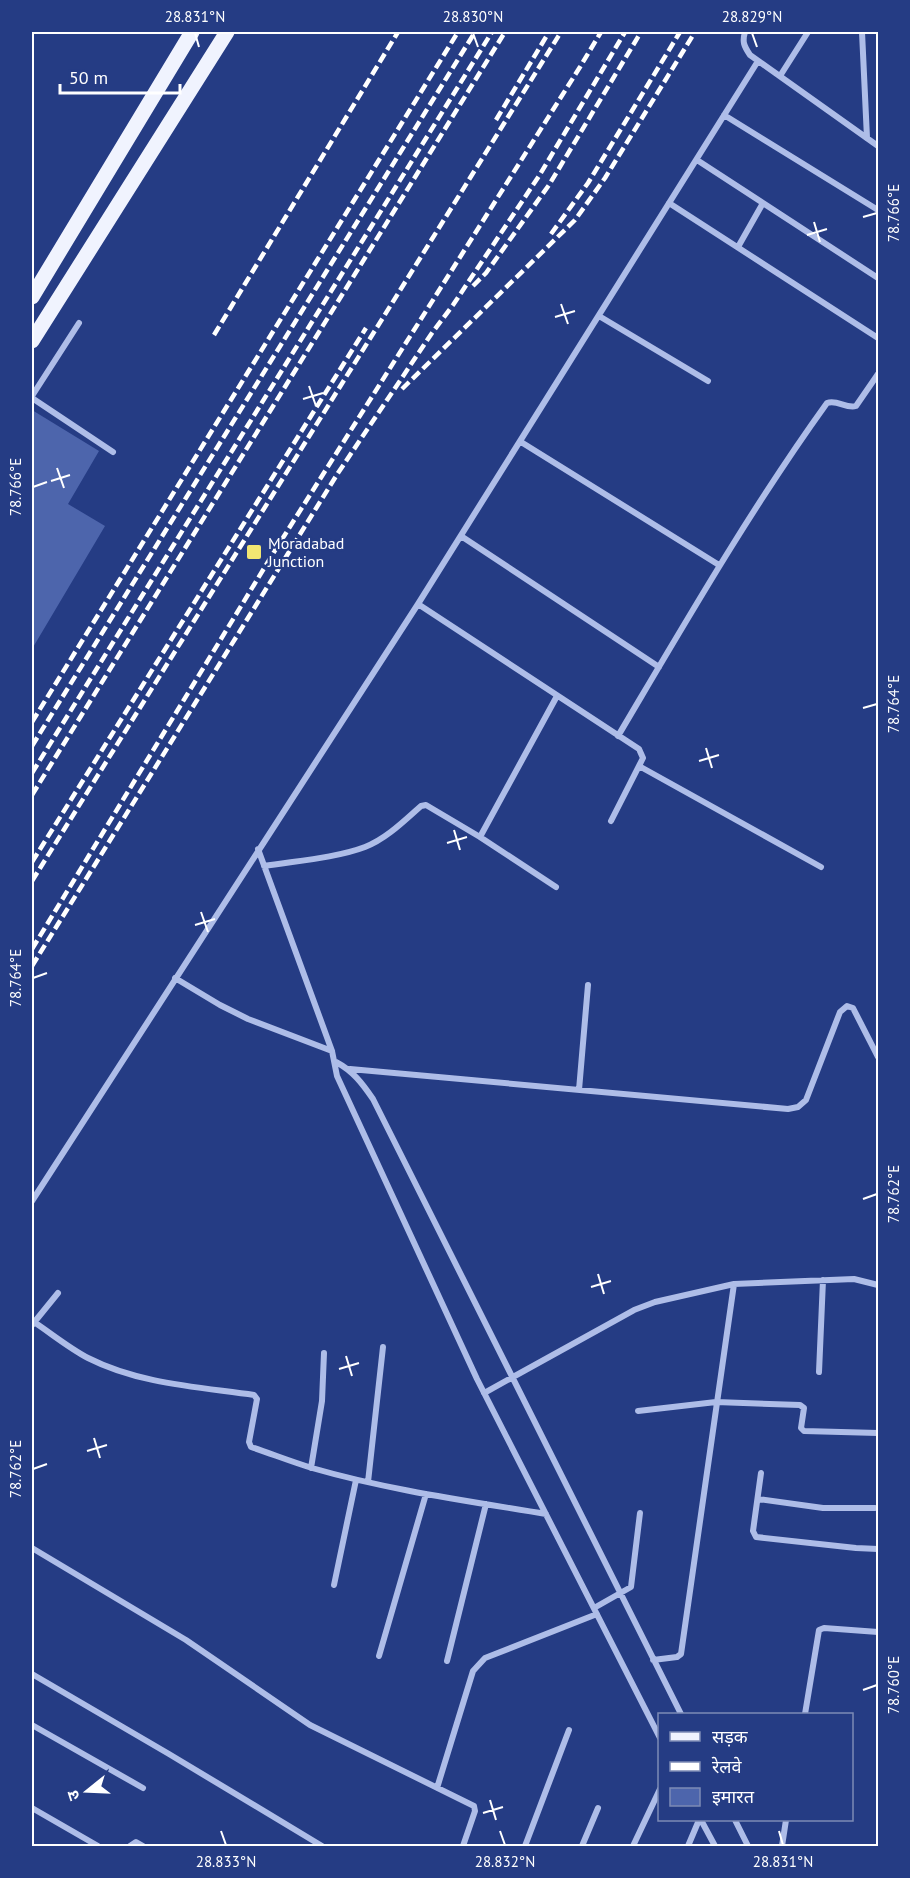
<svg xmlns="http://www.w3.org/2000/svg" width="910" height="1878" font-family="'PT Sans','Noto Sans Devanagari',sans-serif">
  <rect width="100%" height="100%" fill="#253c84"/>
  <path fill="#4d65ac" d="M32,410L99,451L68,504L105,526L32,649Z"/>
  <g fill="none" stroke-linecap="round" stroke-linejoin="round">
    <path stroke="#aebde8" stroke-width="6" d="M745,32C742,42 744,46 750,55L878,146
      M862,32L867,138
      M780,76L808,32
      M724,115L878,210
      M697,160L878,278
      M669,203L878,338
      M738,247L763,203
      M599,316L708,381
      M32,396L79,323
      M32,398L113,452
      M521,442L719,565
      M461,536L659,667
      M418,604L639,749L643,758L611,821
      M618,736C685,623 750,510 827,403C837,399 846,409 856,406L878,374
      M639,766L821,867
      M480,837L557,696
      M258,849L332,1051L337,1076L477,1379L660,1738
      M264,866C294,861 336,858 365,847C386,839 404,821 421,806L426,805L480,837L556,887
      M175,978L220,1005L248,1019L332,1051
      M336,1062C353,1071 362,1083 373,1099L681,1714
      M350,1069L788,1109L798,1107L806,1100L840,1012L847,1006L853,1008L878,1057
      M579,1090L588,985
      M32,1201L418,604L758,61
      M34,1322C52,1334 69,1348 88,1358C139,1384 199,1387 254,1395L257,1399L249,1442L251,1447C272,1454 292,1462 312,1468C388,1490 468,1501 546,1514
      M32,1325L58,1293
      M819,1372L823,1280
      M484,1393L634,1310L655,1302L734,1284L854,1279L878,1285
      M638,1411L716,1402L800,1405L804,1408L801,1428L804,1431L878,1433
      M311,1468L322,1401L324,1353
      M761,1473L753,1531L756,1537L856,1548L878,1549
      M368,1482L383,1347
      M758,1499L823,1508H875
      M32,1548L186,1640L310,1725L474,1806L475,1811L463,1846
      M334,1585L356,1480
      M594,1608L631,1587L640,1513
      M379,1656L426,1494
      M653,1660L677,1657L681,1654L734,1284
      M447,1661L486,1504
      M32,1674L169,1754L322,1846
      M805,1714L819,1630L824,1628L878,1632
      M32,1725L143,1788
      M437,1788L473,1671L485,1658L597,1614
      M32,1808L98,1846
      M701,1820L715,1846
      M735,1820L748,1846
      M130,1846L136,1842L143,1846
      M525,1846L569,1730
      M582,1846L598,1808
      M633,1846L660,1789
      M688,1846L699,1820
      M782,1846L786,1820"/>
    <path stroke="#f0f3fe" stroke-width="15" d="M32,297L192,32
      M32,341L227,32"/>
    <path stroke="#fff" stroke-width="4.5" stroke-dasharray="10 4.5" stroke-linecap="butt" d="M496,120L549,32
      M551,234L588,183L680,32
      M473,286L486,273L549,185L641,32
      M214,335L398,32
      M402,389L575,220L605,178L695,32
      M32,722L458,32
      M32,746L475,32
      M32,773L492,32
      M32,795L505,32
      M32,862L366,328
      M32,881L561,32
      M32,949L274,552L580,67L601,32
      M32,966L338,473L432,333L453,305L539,176L625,32"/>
  </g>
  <path fill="none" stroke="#fff" stroke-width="2" d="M195,33L199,47M473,33L478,47M752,33L757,47M863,217L877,213M814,222L820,242M807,235L827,229M561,304L568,324M555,317L575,311M309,386L316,406M303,399L323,393M57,468L64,488M51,481L70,475M33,487L47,482M863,708L877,704M706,748L712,768M699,761L719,755M454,830L460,850M447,843L467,837M201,912L208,932M195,925L215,919M33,978L47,973M863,1199L877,1194M598,1274L604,1294M591,1287L611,1281M346,1356L352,1376M339,1369L359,1363M94,1438L100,1458M87,1451L107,1445M33,1469L47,1464M863,1690L877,1685M490,1800L496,1820M483,1813L503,1807M221,1831L226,1845M500,1831L505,1845M779,1831L783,1845"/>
  <rect fill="#f2e672" stroke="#253c84" stroke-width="2" x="246" y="544" width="16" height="16" rx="3"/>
  <g text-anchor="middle" stroke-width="4.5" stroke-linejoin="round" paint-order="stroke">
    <g font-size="16" fill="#fff" stroke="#253c84" text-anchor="start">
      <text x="268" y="549">Moradabad<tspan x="268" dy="18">Junction</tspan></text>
    </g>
  </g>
  <rect width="910" height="1878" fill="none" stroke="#253c84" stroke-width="66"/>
  <rect x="658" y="1713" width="195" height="108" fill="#253c84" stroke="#7c8ab5" stroke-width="1.5"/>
  <rect x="670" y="1732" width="30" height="9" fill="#f0f3fe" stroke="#7c8ab5" stroke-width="1.5"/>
  <text x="712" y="1743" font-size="18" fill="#ffffff">सड़क</text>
  <rect x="670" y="1762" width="30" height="9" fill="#ffffff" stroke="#7c8ab5" stroke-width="1.5"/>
  <text x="712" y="1773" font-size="18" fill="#ffffff">रेलवे</text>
  <rect x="670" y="1788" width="30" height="18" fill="#4d65ac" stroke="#7c8ab5" stroke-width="1.5"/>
  <text x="712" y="1803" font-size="18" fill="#ffffff">इमारत</text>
  <g transform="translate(87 1791) rotate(252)" stroke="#253c84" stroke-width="4.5" paint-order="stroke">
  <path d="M0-4.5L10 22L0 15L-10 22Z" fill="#ffffff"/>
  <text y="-9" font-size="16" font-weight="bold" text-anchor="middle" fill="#ffffff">उ</text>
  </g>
  <path d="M60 84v9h120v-9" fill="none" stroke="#ffffff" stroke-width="3"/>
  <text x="69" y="84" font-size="18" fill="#ffffff" stroke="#253c84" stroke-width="4.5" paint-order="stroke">50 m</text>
  <rect x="33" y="33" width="844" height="1812" fill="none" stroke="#fff" stroke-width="2"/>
  <g font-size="15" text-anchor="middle" fill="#fff">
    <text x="195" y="22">28.831°N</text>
    <text x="473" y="22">28.830°N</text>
    <text x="752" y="22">28.829°N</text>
    <text transform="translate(894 213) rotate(-90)" y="5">78.766°E</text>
    <text transform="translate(16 487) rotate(-90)" y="5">78.766°E</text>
    <text transform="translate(894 704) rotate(-90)" y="5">78.764°E</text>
    <text transform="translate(16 978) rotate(-90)" y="5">78.764°E</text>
    <text transform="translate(894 1194) rotate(-90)" y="5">78.762°E</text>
    <text transform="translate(16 1469) rotate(-90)" y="5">78.762°E</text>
    <text transform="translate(894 1685) rotate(-90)" y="5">78.760°E</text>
    <text x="226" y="1867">28.833°N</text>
    <text x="505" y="1867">28.832°N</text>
    <text x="783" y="1867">28.831°N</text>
  </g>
</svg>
